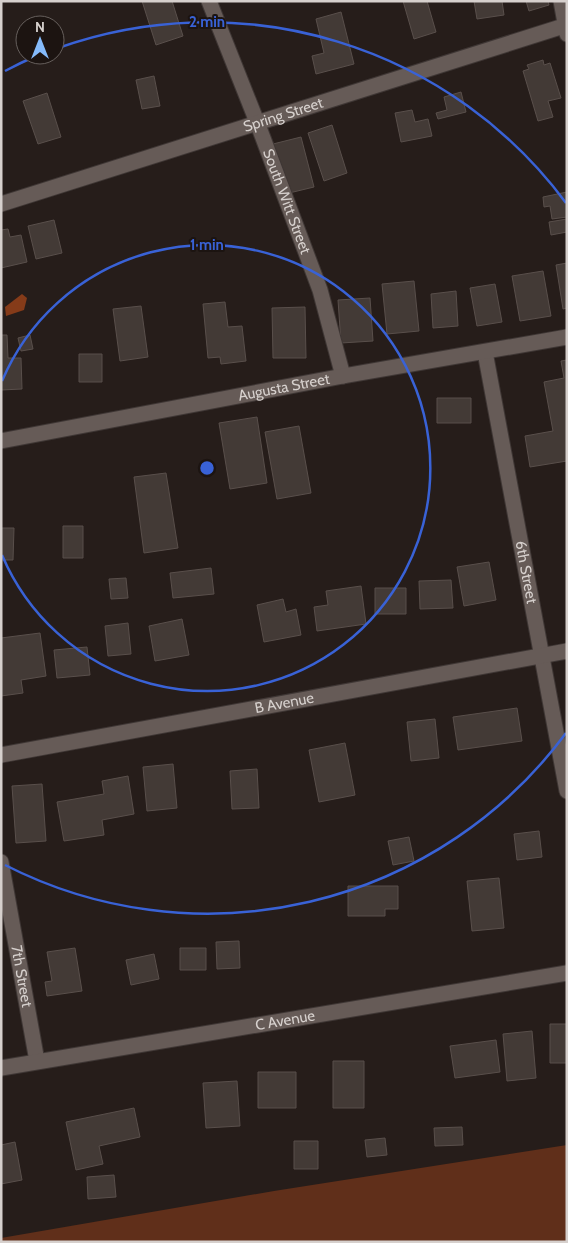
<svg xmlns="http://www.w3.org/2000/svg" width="568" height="1243" font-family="Cabin,sans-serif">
  <rect width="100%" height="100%" fill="#261d1a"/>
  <path fill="#602f1a" d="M567,1145V1242H1V1238L274,1191Z"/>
  <path fill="#853b19" d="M22,294L27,298L24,310L6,316L5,307Z"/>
  <path fill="#433a36" stroke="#594f4b" d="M142,1H172L183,36L156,45Z
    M403,1H427L436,32L414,39Z
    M474,1H502L504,15L477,19Z
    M526,1H548L549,5L529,11Z
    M341,12L354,64L316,74L312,56L324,53L316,19Z
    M543,60L544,65L550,63L561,98L548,101L553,117L538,121L523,71L529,69L527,65Z
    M154,76L160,106L142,109L136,80Z
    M461,92L466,112L438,119L436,113L447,110L444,97Z
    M47,93L61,137L38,144L23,101Z
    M412,110L415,122L428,119L432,136L401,142L395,113Z
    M332,125L347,173L324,181L308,133Z
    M301,137L314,187L285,194L273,144Z
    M567,192V217L552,219L550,206L544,207L543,197Z
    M567,219V232L551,235L549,222Z
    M54,220L62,253L36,259L28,226Z
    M8,229L10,237L21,235L27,262L1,268V230Z
    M567,263V308L563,309L556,265Z
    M543,271L551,316L520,321L512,276Z
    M414,281L419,331L387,334L382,284Z
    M495,284L502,322L477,326L470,288Z
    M456,291L458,326L433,328L431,294Z
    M370,298L373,341L341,343L338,300Z
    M225,302L228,327L242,326L246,361L221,364L220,357L208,358L203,304Z
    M141,306L148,357L120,361L113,309Z
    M305,307L306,358H273L272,308Z
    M1,335H7L8,358H21L22,389L1,390Z
    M30,335L33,349L21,351L18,338Z
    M79,354H102V382H79Z
    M567,360V461L530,467L525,436L553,431L544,382L564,378L561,361Z
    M437,398H471V423H437Z
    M257,417L267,483L230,489L219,423Z
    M299,426L311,493L277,499L265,432Z
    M166,473L178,548L144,553L134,477Z
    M63,526H83V558H63Z
    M1,528H14L13,560H1Z
    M489,562L496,600L464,606L457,567Z
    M211,568L214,594L173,598L170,573Z
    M126,578L128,598L111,599L109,579Z
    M451,580L453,608L420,609L419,581Z
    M361,586L366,624L317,631L314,607L328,605L326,591Z
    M375,588H406V614H375Z
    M283,599L286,612L296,609L301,635L264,642L257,605Z
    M182,619L189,655L155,661L149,626Z
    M128,623L131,654L108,656L105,626Z
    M40,633L46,676L21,680L23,693L1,696V638Z
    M87,647L90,675L57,678L54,650Z
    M517,708L522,741L458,750L453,717Z
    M435,719L439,758L411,761L407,722Z
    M345,743L355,795L319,802L309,750Z
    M173,764L177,808L147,811L143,767Z
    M257,769L259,808L232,809L230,771Z
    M128,776L134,814L102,820L104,835L64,841L57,802L104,794L102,781Z
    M42,784L46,841L16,843L12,786Z
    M539,831L542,857L517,860L514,834Z
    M409,837L414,861L393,865L388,841Z
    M499,878L504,928L472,931L467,881Z
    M348,886H398V909H385V916H348Z
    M239,941L240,968L217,969L216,942Z
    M75,948L82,991L47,996L45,982L52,981L47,952Z
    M180,948H206V970H180Z
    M154,954L159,979L131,985L126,960Z
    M550,1024H567V1063H550Z
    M532,1031L536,1078L507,1081L503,1034Z
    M496,1040L500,1072L455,1078L450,1046Z
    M333,1061H364V1108H333Z
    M258,1072H296V1108H258Z
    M237,1081L240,1126L206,1128L203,1083Z
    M134,1108L140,1137L99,1146L103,1164L76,1170L66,1122Z
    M462,1127L463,1145L435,1146L434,1128Z
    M385,1138L387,1155L367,1157L365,1140Z
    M294,1141H318V1169H294Z
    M15,1142L22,1180L1,1184V1145Z
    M114,1175L116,1197L88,1199L87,1177Z"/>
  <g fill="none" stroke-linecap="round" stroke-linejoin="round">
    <defs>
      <g id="street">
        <path id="s1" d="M209,1L257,122L320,290L343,376"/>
        <path d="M561,1L567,34"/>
        <path id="s2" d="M1,204L567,25"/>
        <path id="s3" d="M485,352L567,791"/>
        <path id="s4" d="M1,441L343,376L567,337"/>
        <path id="s5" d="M1,755L567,651"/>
        <path id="s6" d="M1,862L37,1061"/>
        <path id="s7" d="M1,1068L567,973"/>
      </g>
    </defs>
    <use href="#street" stroke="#3f3735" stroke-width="17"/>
    <use href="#street" stroke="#665b57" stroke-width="15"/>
  </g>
  <g fill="none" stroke="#3962d6" stroke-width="2.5">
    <path d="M2 381A223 223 0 1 1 2 555"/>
    <path d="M566 733A446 446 0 0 1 5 865M5 71A446 446 0 0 1 36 56M58 48A446 446 0 0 1 566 203"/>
  </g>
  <g text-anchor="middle" stroke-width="4" stroke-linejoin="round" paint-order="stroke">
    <g font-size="15" fill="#d6d0cd" stroke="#1c1411">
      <text dy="5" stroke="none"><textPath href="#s2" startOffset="296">Spring Street</textPath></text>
      <text dy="5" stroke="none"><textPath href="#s1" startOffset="215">South Witt Street</textPath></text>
      <text dy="5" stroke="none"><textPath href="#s4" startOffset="288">Augusta Street</textPath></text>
      <text dy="5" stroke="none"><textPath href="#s3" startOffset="224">6th Street</textPath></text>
      <text dy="5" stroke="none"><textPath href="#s5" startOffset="288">B Avenue</textPath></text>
      <text dy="5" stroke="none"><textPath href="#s6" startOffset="116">7th Street</textPath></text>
      <text dy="5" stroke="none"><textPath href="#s7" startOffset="288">C Avenue</textPath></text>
    </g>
  </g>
  <circle cx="207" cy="468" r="8" fill="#3962d6" stroke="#1c1411" stroke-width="2.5"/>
  <g font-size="15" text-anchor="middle" font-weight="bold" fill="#3962d6" stroke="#1c1411" stroke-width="4" stroke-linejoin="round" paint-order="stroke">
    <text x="207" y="27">2 min</text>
    <text x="207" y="250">1 min</text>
  </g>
  <rect width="568" height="1243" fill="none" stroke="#d6d0cd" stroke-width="5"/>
  <g transform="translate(40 40)"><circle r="24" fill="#1c1411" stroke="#665f5c"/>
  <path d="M0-4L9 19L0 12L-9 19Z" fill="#85bbfb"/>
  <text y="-8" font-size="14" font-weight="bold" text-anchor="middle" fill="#d6d0cd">N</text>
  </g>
</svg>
